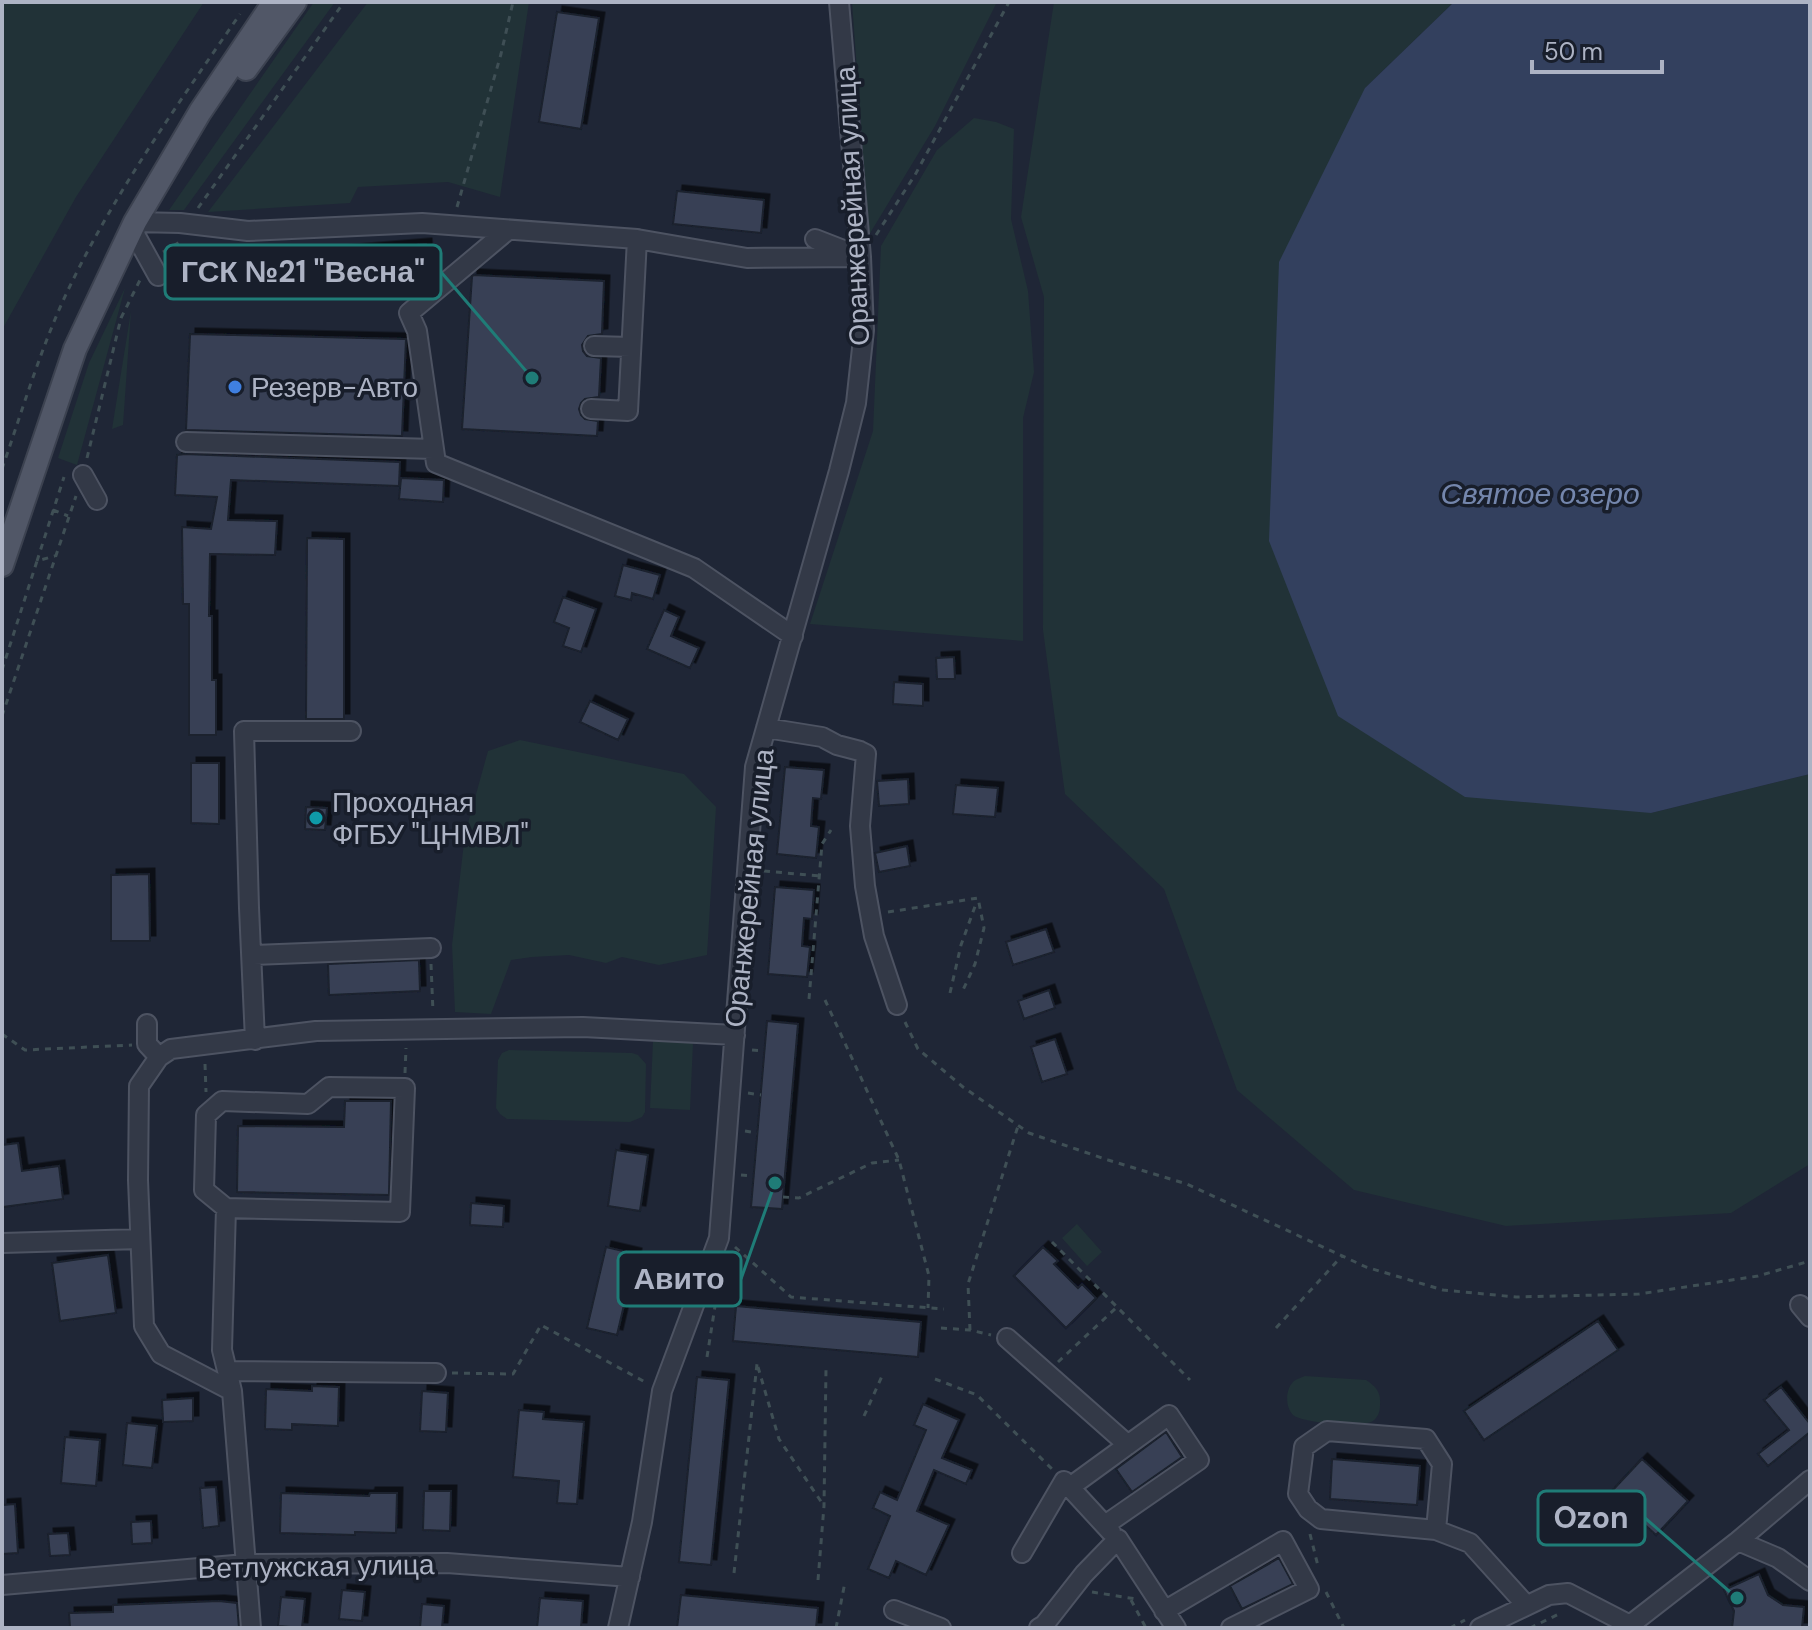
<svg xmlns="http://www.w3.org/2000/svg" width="1812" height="1630" font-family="'DM Sans',sans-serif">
  <defs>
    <filter id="shadow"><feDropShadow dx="5.5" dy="-5.5" stdDeviation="0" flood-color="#0009"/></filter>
  </defs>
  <rect width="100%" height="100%" fill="#1f2636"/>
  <path fill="#213237" d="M2,2H204L76,197L2,330Z
    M314,2H335L184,210H169Z
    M368,2H529L500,197L448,182L358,187L350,203L208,212Z
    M852,2H997L935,126L869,235Z
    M1054,2H1454L1365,88L1651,813L1810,774V1164L1731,1213L1506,1226L1354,1190L1237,1090L1164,889L1065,794L1043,630L1044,297L1021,217Z
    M974,118L996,122L1014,129L1011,219L1028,291L1034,372L1023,418V641L810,624L873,431L881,246L937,150Z
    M125,288L77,465L58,458L89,363Z
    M131,311L123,425L112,429Z
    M520,740L684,774L716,807L707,955L659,965L622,957L606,963L569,955L532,957L511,960L491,1014L455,1012L452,945L465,834L488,751Z
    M653,1041L693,1043L690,1110L650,1108Z
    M509,1050L632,1053L638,1055L646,1064L645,1112L642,1117L630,1122L507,1119L500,1114L496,1108L498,1060L502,1053Z
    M1077,1224L1102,1252L1087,1266L1062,1238Z
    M1305,1376L1366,1380C1377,1387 1381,1393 1380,1405C1380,1412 1378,1417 1373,1421C1363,1428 1302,1423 1293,1415C1285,1407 1285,1389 1294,1381C1297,1379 1302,1377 1305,1376Z"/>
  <path fill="#33405e" d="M1454,2H1810V774L1651,813L1465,797L1338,716L1269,541L1279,262L1365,88Z"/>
  <path fill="#384154" stroke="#1a202d" stroke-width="2" filter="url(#shadow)" d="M557,12L599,18L581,129L539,122Z
    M677,191L764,200L761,233L673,224Z
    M426,244L429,280L425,284L352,290L350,274L173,289L171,265Z
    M474,275L604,281L602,334L588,336L582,345L583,351L587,356L601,358L599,397L585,399L581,403L579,409L581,415L585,419L598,421L597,436L462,429L472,276Z
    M190,334L406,339L402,436L186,430Z
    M185,454L400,462L399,486L231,480L228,520L277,521L275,555L210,554L209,616H212V680H216V735H189V604H183L182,527L211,529L217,497L175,495L177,455Z
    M401,478L444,480L443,502L399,499Z
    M307,538L344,539V719H306Z
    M623,565L660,575L653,599L632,593L631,600L615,596Z
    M563,597L596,609L581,652L563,646L569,628L554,622Z
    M664,610L679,617L671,636L699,648L690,668L647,649Z
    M954,657L955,679H937L936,658Z
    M894,682L923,684V706L893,704Z
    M590,701L628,719L618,740L580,722Z
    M191,763H219V824L191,823Z
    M785,767L824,770L821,799L813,798L811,826L819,827L816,858L777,854Z
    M908,779L909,804L879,806L877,781Z
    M956,785L998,788L995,817L953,814Z
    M306,807L327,808L325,830L305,829Z
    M907,846L910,866L879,872L875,853Z
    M149,874L150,941H111V875Z
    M775,887L814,890L812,919L804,918L802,946L810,947L807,977L768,974Z
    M1046,929L1054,952L1013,965L1006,942Z
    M419,960L420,991L329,995L328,964Z
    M1049,990L1055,1008L1024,1019L1018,1001Z
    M767,1021L798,1024L782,1209L751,1207Z
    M1055,1039L1067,1074L1042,1082L1031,1047Z
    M345,1101H391L389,1195L237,1192L238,1126L344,1127Z
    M18,1143L22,1171L59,1166L63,1199L3,1207L2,1145Z
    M616,1150L648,1155L640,1211L608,1206Z
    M471,1203L504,1206L503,1227L470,1225Z
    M606,1247L636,1254L617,1335L587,1328Z
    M1043,1247L1058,1261L1054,1264L1078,1288L1082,1284L1096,1298L1066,1328L1014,1276Z
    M108,1255L116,1313L60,1321L52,1263Z
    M736,1306L921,1322L918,1357L733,1341Z
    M1598,1321L1618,1350L1484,1440L1464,1411Z
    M697,1377L729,1380L711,1565L679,1562Z
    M312,1386L339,1387L338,1426L292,1424V1430L265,1429L266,1389L312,1391Z
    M1781,1387L1810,1424V1432L1768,1466L1758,1454L1789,1430L1764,1400Z
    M422,1391L448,1393L446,1432L420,1431Z
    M193,1398V1421L163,1422L162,1400Z
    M923,1404L959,1420L942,1458L972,1470L966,1484L934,1470L917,1511L949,1525L926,1575L896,1561L889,1578L868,1569L890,1516L873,1508L880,1492L897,1500L926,1430L914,1425Z
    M519,1410L544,1412L543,1419L584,1422L577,1504L557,1503L559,1481L513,1477Z
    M127,1423L157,1426L152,1468L123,1465Z
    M1166,1432L1182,1457L1132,1492L1116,1469Z
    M65,1437L100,1440L96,1486L61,1483Z
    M1332,1459L1420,1466L1417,1505L1330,1499Z
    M1642,1459L1688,1501L1656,1535L1610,1493Z
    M216,1487L219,1526L203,1528L200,1488Z
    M424,1491H451L450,1531L423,1530Z
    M281,1493L369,1496L370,1493H397L396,1533L355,1532V1535L280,1533Z
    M15,1504L18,1553L2,1554V1505Z
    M151,1521L152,1543L132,1544L131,1522Z
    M68,1533L70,1555L50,1556L48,1534Z
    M1279,1558L1293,1584L1242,1609L1230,1586Z
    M1759,1574L1768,1595L1783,1605L1804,1607L1802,1628H1732L1734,1611L1724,1590Z
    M342,1590L365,1592L362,1621L339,1619Z
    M681,1595L818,1608L816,1628H677Z
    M281,1597L305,1599L302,1628L278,1626Z
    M540,1598L583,1601L581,1628H537Z
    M219,1601L237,1603L239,1628H70L69,1613L113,1612V1605Z
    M422,1604L444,1606L442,1628H420Z"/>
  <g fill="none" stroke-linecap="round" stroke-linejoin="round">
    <defs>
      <path id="minor" d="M135,222L180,223L248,231L422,223L637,239
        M132,229L158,276
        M508,230L409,313L417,331L436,463L694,568L793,636
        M815,239L851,253
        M594,346L631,347
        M591,409L628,411L637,239L747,258L861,257
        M186,442L434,449
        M83,475L97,500
        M766,728L822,737L837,745L860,751L866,754L860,826L865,886L874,936L897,1005
        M252,955L431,948
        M147,1024V1044L159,1057
        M255,1040L249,908L244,731H351
        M226,1208L204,1190L206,1115L222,1101L308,1104L329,1087L405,1088L400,1212L226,1208L222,1350L232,1391
        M2,1243L140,1239
        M1800,1305L1810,1317
        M1007,1338L1128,1445
        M227,1371L436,1373
        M1070,1487L1169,1415L1199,1460L1105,1525
        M1436,1530L1442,1464L1426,1439L1327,1431L1304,1447L1298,1494L1308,1509L1321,1519L1436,1530L1470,1543L1526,1605
        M1738,1541L1778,1558L1810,1581
        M1022,1553L1064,1481L1111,1532
        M2,1585L246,1564L447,1563L630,1577
        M894,1610L941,1628
        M1164,1611L1283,1541L1309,1589L1231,1628
        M251,1628L232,1391L161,1354L144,1326L138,1180L139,1086L159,1057L171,1049L316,1031L583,1027L735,1035
        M618,1628L642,1522L662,1391L719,1238L755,767L839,471L856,403L864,330L861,257L839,2
        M1039,1628L1044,1625L1084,1574L1118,1539L1176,1628
        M1480,1628L1549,1595L1568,1593L1630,1625L1738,1541L1810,1480"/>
      <path id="major" d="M246,69L295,2
        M2,565L75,349L135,222L200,112L274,2"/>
    </defs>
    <use href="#minor" stroke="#4d5362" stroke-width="22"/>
    <use href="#major" stroke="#3c4250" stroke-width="26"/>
    <path stroke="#3f4f55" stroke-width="3" stroke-dasharray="6 6" stroke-linecap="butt" d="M457,207L501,54L513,2
      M198,208L344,2
      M876,235L915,175L1009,2
      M163,252L180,242
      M87,458L121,318L141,278
      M2,469C21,414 38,357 62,303C109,200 176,107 240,14
      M53,510L68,516
      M37,561L64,477
      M2,670L37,561L55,556
      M2,716L76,496
      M764,871L820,876
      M888,912L978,898L984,928L975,964L963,990
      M431,964L433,1012
      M950,993L961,945L977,901
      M809,999L822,844L831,830
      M825,1000L899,1160L929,1276L928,1308
      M905,1022L918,1049L963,1087L1029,1133L1108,1160L1187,1184L1366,1267L1443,1290L1516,1297L1639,1294L1758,1276L1810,1261
      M2,1034L25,1050L132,1045
      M752,1050L764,1051
      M205,1064L206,1092
      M405,1073L406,1048
      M748,1093L761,1095
      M745,1131L757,1133
      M741,1175L753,1176
      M783,1197L799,1198L872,1163L899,1160
      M1052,1242L1190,1380
      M735,1247L791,1297L944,1309
      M941,1328L970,1330L991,1335
      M1276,1328L1341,1257
      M970,1330L968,1284L1018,1126
      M707,1357L716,1300
      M1058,1362L1117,1307
      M758,1367L779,1439L822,1503
      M452,1373L513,1374L541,1325L645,1382
      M935,1379L977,1395L1053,1470
      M864,1416L883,1374
      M1310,1534L1318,1566
      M734,1573L757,1364
      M818,1580L824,1506L826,1369
      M1092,1592L1136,1599
      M1326,1592L1344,1628
      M1131,1600L1146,1628
      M836,1628L845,1582
      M1450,1628L1465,1620
      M1530,1628L1561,1613"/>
    <use href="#minor" stroke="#333947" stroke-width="18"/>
    <use href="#major" stroke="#515767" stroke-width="22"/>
  </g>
  <circle fill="#3f7fe0" stroke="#181e2b" stroke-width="3" cx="235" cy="387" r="8"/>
  <circle fill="#0f9aa8" stroke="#181e2b" stroke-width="3" cx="316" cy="818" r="8"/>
  <g text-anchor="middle" stroke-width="7" stroke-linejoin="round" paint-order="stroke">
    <g font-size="28" fill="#adb3c4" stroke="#181e2b">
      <text transform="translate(852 206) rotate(-93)" y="10">Оранжерейная улица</text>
      <text transform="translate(749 888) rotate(-84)" y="10">Оранжерейная улица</text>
      <text transform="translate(316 1566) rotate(-1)" y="10">Ветлужская улица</text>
    </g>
    <g font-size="28" fill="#adb3c4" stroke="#181e2b" text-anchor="start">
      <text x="251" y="397">Резерв-Авто</text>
      <text x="332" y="812">Проходная<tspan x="332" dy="32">ФГБУ "ЦНМВЛ"</tspan></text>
    </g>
    <g font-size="30" font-style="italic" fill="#7486ac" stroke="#181e2b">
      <text x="1540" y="504">Святое озеро</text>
    </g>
  </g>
  <path fill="none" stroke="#1f7c77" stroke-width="3" d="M532 378L441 272M775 1183L741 1279M1737 1598L1645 1518"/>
  <g fill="#1f7c77" stroke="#181e2b" stroke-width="3">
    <circle cx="532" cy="378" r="8"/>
    <circle cx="775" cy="1183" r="8"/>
    <circle cx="1737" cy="1598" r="8"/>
  </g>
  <g fill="#181e2b" stroke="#1f7c77" stroke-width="3">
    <rect x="165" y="245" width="276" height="54" rx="8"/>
    <rect x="618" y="1252" width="123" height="54" rx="8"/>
    <rect x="1538" y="1491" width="107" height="54" rx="8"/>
  </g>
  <g font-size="30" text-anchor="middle" font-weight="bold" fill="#adb3c4">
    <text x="303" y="282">ГСК №21 "Весна"</text>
    <text x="679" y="1289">Авито</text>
    <text x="1591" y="1528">Ozon</text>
  </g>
  <rect width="1812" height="1630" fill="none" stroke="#adb3c4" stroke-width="8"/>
  <path d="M1532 60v12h130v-12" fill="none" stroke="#adb3c4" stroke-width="4"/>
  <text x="1544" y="60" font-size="24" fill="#adb3c4" stroke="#181e2b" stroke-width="6" paint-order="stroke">50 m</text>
</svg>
